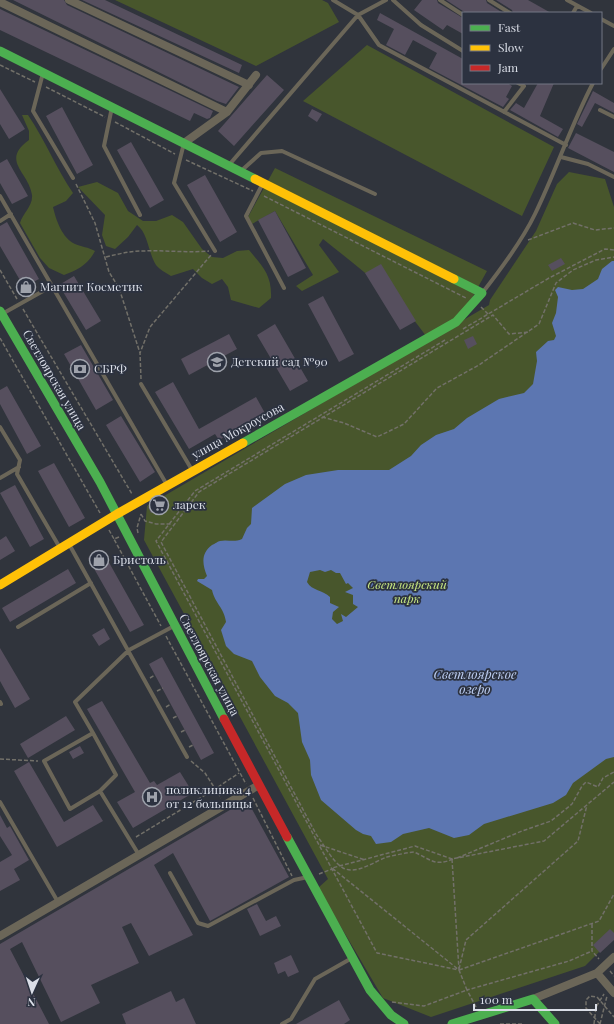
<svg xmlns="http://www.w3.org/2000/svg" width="614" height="1024" font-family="'Playfair Display',serif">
  <rect width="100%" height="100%" fill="#30343c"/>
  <path fill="#48562c" d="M115,0H322L328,3L339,22L256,66Z
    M367,45L554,147L522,216L303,101Z
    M22,115H28C45,140 56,168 73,193L66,201L53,207C56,220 62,238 75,244C82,247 88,247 95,251C88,265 77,270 64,275L49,268L40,258L20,223C23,213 33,206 32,195C29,172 0,161 29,140V131Z
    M275,168L487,271L472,298L454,320L426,336C400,298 359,268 323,239L319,245L339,272L302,291L296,286L313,275L275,211L252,224L248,217Z
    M569,172L605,179L614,207V937L585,966L431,1017L383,998L318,888L328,879L144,540L147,506L489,305L490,300L536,231L557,184Z
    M97,182L118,193L128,211L143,221H156L172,215L183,222L202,249L212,257L223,258L237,251L249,250C263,267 272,275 271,298L259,308L231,300L228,287L222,279L212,284L202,278L193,269L171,276C166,273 159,269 156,265C148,252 148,233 137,225L128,237L115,249L106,246L102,235L105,215L78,187Z"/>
  <path fill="#5c76b1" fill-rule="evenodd" d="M612,261H614V757L606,759L573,783L566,795L553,803L484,824L469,835L454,838L429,828L403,834L391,842L376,844L371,836L363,834L356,830L321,800L311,775L310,760L302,742L298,713L288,703L275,696L260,677L252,661L234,654L226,646L221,630L226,622C224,607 215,604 212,590L197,581L198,579H204L207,576C202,564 201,553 212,545C215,544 218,541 220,541C228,539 233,543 242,539L247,528L251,524L252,508L285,484L306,475L338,470H389L411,456L421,445L436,435L454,429L467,418L499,399L524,393L533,384L537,361L536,352L548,341L554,340L556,336L552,323L556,313L558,297L555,290L558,287L572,290L583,289L598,279L602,269ZM320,570L325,572L331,570L336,573H340L346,584L348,583L353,588L345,592L353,595V604L358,607L346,617L341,614L343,621L337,624L332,619L333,612L339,607L330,603V597C323,590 312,591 307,582L310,572Z"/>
  <path fill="#564f5e" d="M13,0H64L67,5L239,87L226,104L217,101Z
    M82,0H105L242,65L239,73Z
    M422,0H437L438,3L463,18V34L447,25L443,30L414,10Z
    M446,0H486L487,3L503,13H466Z
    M496,0H528L551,13H513L512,10Z
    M0,9L213,111L210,118L207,119L194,113L190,121L0,30Z
    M380,13L463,59V83H507L512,86L506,97L509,99L503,107L429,68L437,53L413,40L405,55L386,45L394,29L377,20Z
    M267,75L284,90L234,146L218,131Z
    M538,83H554L540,116L563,129L558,137L510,110L516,103L524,108Z
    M0,89L25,129L9,139L0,124Z
    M593,91L614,103V113L595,103L582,127L577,124Z
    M62,107L93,165L77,174L46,116Z
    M312,109L322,114L317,122L308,116Z
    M576,133L614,152V172L568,148Z
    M131,142L164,200L150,208L117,150Z
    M7,159L28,196L12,204L0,183V163Z
    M205,175L237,232L220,242L187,185Z
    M275,211L306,268L288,277L258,220Z
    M7,222L39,279L24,287L0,246V226Z
    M561,258L565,264L552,271L548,265Z
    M381,264L416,321L400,330L365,273Z
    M74,276L101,321L86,330L59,285Z
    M323,296L354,354L339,362L308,304Z
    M275,324L308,381L290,391L257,335Z
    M229,334L237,349L189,375L181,359Z
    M473,336L477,344L468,349L464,340Z
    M81,345L113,400L96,410L64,354Z
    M173,382L199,429L256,397L266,415L219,440L215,434L189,449L155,392Z
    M7,386L41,446L27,454L0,404V390Z
    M121,416L155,472L140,482L106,425Z
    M54,463L85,518L69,527L38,471Z
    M15,485L44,539L30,547L0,493Z
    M165,497L168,504L151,513L148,507Z
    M6,536L15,551L0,560V540Z
    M102,550L144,625L130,632L88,558Z
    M68,569L76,583L10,622L2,608Z
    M104,628L110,639L99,646L92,635Z
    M0,648L30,699L15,708L0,681Z
    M162,657L214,753L201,760L149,664Z
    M102,701L150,783L154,781L157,785L180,772L193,793L133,828L117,802L135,792L87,709Z
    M66,716L75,730L28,758L20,744Z
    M80,746L84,753L73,759L69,752Z
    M29,762L64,822L93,805L103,821L57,847L14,771Z
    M247,800L289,877L210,921L173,853L154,865L193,935L149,956L131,923L122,927L139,963L91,985L100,1003L61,1022L22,942L10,949L49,1024H0V944Z
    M0,815L7,828L10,826L29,860L14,869L20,880L0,891V862L12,855L0,836Z
    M257,904L266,921L276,916L281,926L260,936L247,909Z
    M610,929L614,933V940L600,953L593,945Z
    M291,955L299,972L288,977L285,971L278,974L274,963Z
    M171,991L176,1002L184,998L196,1024H126L122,1014Z
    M339,1000L350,1020L344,1024H296Z"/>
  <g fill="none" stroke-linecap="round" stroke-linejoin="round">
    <path stroke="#727069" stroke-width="1.5" stroke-dasharray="4 2" stroke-linecap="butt" d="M0,65L35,82
      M46,87L105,117
      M115,122L175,154
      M186,160L253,191
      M76,184L95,223L109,272L119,288L140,353
      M264,196L466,298
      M528,240L573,223L595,230L614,228
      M106,257C118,254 130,251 143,251C165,250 187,253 209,251
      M0,270L17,299
      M481,307L488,314
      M23,309L132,494
      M463,329L549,278L605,249L614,250
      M0,338L100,513
      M445,340L195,491L156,541L377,953L459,970L452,859L544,841L614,782
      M141,379L140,353L150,327L211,255
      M322,417L344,423L377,437L404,424L437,388L479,365L539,324L556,283L573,270L596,260L614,257
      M141,514L145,521L156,524H171
      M109,530L114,539
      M138,533L137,528L141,514
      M119,537L114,539L161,626
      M166,636L246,784
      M150,678L155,675
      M157,691L163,688
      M166,707L171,704
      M173,718L177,716
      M181,732L185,730
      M189,747L193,745
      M0,759L38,761
      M191,761L205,773L221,798
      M253,798L292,876
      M136,837L215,789L239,773
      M320,845L365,860
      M457,858L522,831L551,821L572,804L582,786L586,782L598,787L603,778L614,772
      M453,859C435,867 430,859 414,852C405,853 396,855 387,857C375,861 357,875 343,868C332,861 324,845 316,834L161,542L199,492L488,318L493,315L509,334L530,332
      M319,874L332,869
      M592,924V951L599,959
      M459,969L466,940L578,841L587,805
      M459,970L599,921L614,894
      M610,971L614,976
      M392,1002L424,1006L467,990L459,970L332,868L415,846L452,859
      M476,1007L467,990L569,961L592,951
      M500,1024H523
      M594,1024L596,1007L604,994
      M600,1024L586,1008V1000L590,996L597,997L614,1017
      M600,1024L607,996"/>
    <path stroke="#6b6658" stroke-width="4" d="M333,0L358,15L379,45L566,145
      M393,0L421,25L463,51
      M440,0L463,15
      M489,0L510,13
      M567,0L591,13
      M573,13L577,6
      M601,19L614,26
      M601,69L614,49
      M43,73L33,111L73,178
      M112,107L104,146L140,215
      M600,110L614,117
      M504,112L524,86L518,83
      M184,143L174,183L215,251
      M561,157L588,164L614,177
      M229,165L358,15L386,0
      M241,171L261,153L282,151L375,194
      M263,183L246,216L284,288
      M0,196L167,485
      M0,221L11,214
      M483,292C501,269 522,241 535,214C556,171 571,125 593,83
      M2,314L52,286
      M141,384L192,470
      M0,427L20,460L17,474L60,548
      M0,478L19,467
      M69,544L187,757
      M18,627L91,583
      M0,702L1,704
      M93,733L75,702L129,650L174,626
      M100,791L116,775L93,733L44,761L70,809L100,791L139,855
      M0,802L58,902
      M170,873L198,923L208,926L294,880L308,877
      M282,1024L291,1019L315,979L352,958"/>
    <path stroke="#6b6658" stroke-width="8" d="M69,0L249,85
      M0,2L227,112
      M184,143L227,112L256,75
      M0,936L259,785
      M597,973L614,993
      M533,999L597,973L614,957"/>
    <path stroke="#4caf50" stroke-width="9" d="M0,51L255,179
      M0,311L100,482L224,719
      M243,443L456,322L482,293L454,279
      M287,837L370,990L391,1015L404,1024
      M452,1024L533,999L555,1024"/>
    <path stroke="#ffc107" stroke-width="9" d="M255,179L454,279
      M0,585L117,514L243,443"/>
    <path stroke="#c62828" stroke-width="9" d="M224,719L287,837"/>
  </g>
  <defs>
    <symbol id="shop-ring" viewBox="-11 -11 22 22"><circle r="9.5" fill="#2c3240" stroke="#9ea2ab" stroke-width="1.5"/><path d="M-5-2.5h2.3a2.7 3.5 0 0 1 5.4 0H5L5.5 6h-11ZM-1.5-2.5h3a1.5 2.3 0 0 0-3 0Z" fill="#9ea2ab"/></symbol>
    <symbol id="school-ring" viewBox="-11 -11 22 22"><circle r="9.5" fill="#2c3240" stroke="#9ea2ab" stroke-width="1.5"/><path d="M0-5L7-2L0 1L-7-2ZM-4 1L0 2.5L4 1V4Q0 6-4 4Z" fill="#9ea2ab"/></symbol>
    <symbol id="bank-ring" viewBox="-11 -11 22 22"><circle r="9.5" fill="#2c3240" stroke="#9ea2ab" stroke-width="1.5"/><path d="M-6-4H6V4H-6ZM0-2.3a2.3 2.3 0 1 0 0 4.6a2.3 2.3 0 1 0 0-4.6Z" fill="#9ea2ab"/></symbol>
    <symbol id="supermarket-ring" viewBox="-11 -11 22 22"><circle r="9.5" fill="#2c3240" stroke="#9ea2ab" stroke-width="1.5"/><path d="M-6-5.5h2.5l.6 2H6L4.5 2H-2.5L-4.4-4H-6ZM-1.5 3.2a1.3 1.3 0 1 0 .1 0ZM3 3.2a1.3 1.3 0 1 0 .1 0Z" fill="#9ea2ab"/></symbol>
    <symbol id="hospital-ring" viewBox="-11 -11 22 22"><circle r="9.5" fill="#2c3240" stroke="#9ea2ab" stroke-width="1.5"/><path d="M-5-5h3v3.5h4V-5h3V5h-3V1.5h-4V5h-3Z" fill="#9ea2ab"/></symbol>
  </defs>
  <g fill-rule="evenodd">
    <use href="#shop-ring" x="15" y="276" width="22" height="22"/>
    <use href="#school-ring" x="206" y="351" width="22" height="22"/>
    <use href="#bank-ring" x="69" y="358" width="22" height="22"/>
    <use href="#supermarket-ring" x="148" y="494" width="22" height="22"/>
    <use href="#shop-ring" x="88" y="549" width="22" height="22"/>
    <use href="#hospital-ring" x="141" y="786" width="22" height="22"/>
  </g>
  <g text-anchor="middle" stroke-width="3.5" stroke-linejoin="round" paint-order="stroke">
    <g font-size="12" fill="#dadee7" stroke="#2c3240" text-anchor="start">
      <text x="40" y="291">Магнит Косметик</text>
      <text x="231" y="366">Детский сад №90</text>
      <text x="94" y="373">СБРФ</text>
      <text x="173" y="509">ларек</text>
      <text x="113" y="564">Бристоль</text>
      <text x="166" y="794">поликлиника 4<tspan x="166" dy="14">от 12 больницы</tspan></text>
    </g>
    <g font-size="12" fill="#dadee7" stroke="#2c3240">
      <text transform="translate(54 380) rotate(60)" y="4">Светлоярская улица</text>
      <text transform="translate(238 431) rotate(-29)" y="4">улица Мокроусова</text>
      <text transform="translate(209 665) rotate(62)" y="4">Светлоярская улица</text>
    </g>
    <g font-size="12" font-style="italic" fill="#c8e882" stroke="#2c3240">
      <text x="407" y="589">Светлоярский<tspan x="407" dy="14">парк</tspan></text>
    </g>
    <g font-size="13" font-style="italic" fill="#becff3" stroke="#2c3240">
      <text x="475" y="679">Светлоярское<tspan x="475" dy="15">озеро</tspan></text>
    </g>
  </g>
  <rect x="462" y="12" width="140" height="72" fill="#2c3240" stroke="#727783"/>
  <rect x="470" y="25" width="20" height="6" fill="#4caf50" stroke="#727783"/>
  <text x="498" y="32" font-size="12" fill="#dadee7">Fast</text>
  <rect x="470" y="45" width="20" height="6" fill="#ffc107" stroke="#727783"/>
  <text x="498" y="52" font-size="12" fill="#dadee7">Slow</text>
  <rect x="470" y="65" width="20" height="6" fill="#c62828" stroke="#727783"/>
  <text x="498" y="72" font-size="12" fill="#dadee7">Jam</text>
  <g transform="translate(32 992) rotate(183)" stroke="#2c3240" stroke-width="3" paint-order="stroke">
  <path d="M0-3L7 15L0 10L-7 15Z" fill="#dadee7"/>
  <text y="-6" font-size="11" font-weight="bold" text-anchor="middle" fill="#dadee7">N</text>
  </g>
  <path d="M474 1004v6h122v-6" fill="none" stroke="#dadee7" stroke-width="2"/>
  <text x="480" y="1004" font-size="12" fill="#dadee7" stroke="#2c3240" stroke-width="3" paint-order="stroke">100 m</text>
</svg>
